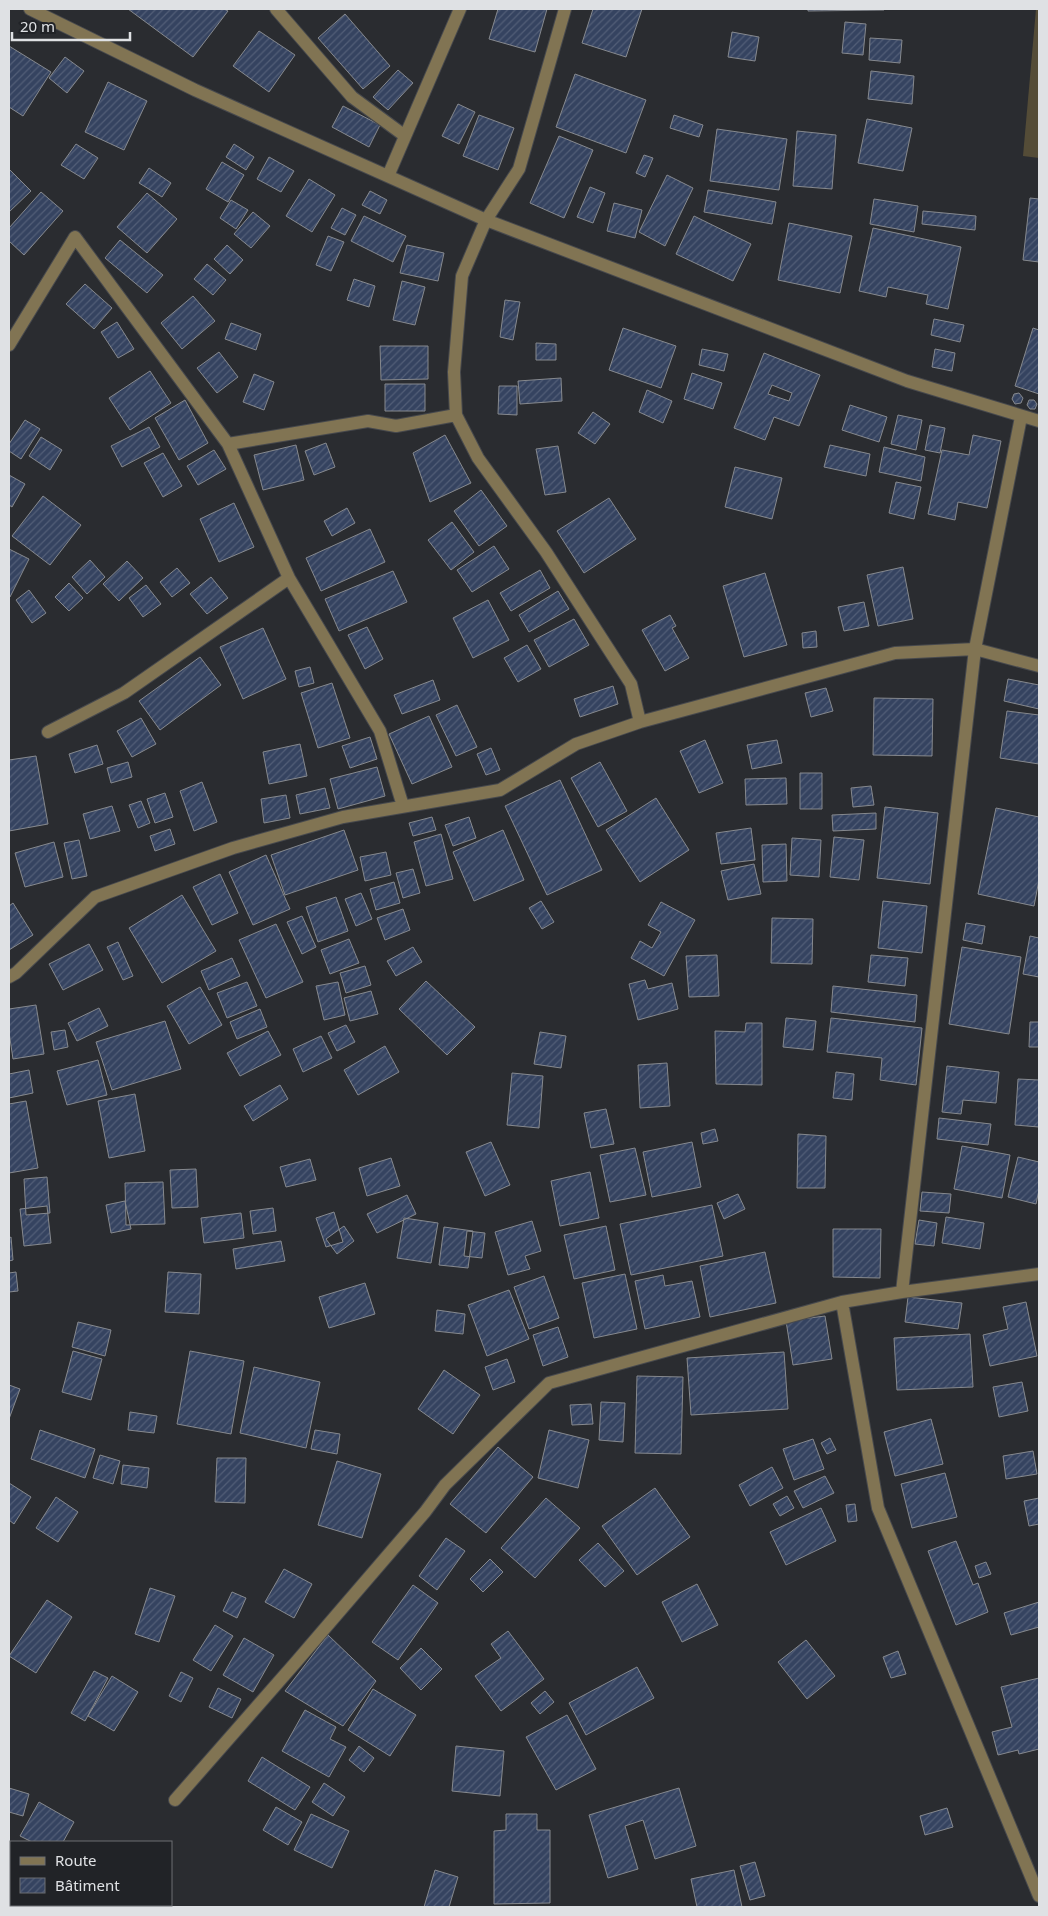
<svg xmlns="http://www.w3.org/2000/svg" width="1048" height="1916" font-family="'Noto Sans',sans-serif">
  <defs>
    <pattern id="building-hatch" width="6" height="6" patternUnits="userSpaceOnUse" patternTransform="scale(1.25)"><rect width="6" height="6" fill="#354360"/><path d="M-1 1l2-2M0 6l6-6M5 7l2-2" fill="none" stroke="#525e77"/></pattern>
  </defs>
  <rect width="100%" height="100%" fill="#2a2c30"/>
  <path fill="#544c37" d="M1036,9H1039V158L1023,156Z"/>
  <path fill="url(#building-hatch)" stroke="#86898e" fill-rule="evenodd" d="M128,9H224L228,11L193,57Z
    M498,9H547L535,52L489,39Z
    M593,9H642L626,57L582,43Z
    M808,9H884V10L808,11Z
    M345,14L390,66L363,89L318,38Z
    M845,22L866,24L863,55L842,53Z
    M259,31L295,55L269,92L233,66Z
    M732,32L759,37L755,61L728,57Z
    M870,38L902,40L900,63L869,60Z
    M9,46L51,72L23,116L9,107Z
    M65,57L84,71L67,93L49,78Z
    M398,70L413,83L388,110L373,97Z
    M871,71L914,76L912,104L868,99Z
    M575,74L646,100L626,153L556,127Z
    M108,82L147,101L124,150L85,132Z
    M458,104L475,112L459,144L442,136Z
    M343,106L380,125L369,147L332,127Z
    M479,115L514,128L498,170L463,156Z
    M674,115L703,125L699,137L670,128Z
    M867,119L912,128L903,171L858,163Z
    M717,129L787,139L779,190L710,181Z
    M797,131L836,135L832,189L793,186Z
    M559,136L593,150L564,218L530,203Z
    M76,144L98,158L84,179L61,165Z
    M234,144L254,157L246,170L226,157Z
    M644,155L653,158L645,177L636,173Z
    M269,157L294,171L281,192L257,179Z
    M222,162L244,175L228,202L206,189Z
    M149,168L171,183L162,197L139,183Z
    M9,169L31,191L9,212Z
    M667,175L693,188L665,246L639,232Z
    M309,179L335,195L312,232L286,216Z
    M590,187L605,193L593,223L577,217Z
    M708,190L776,202L772,224L704,212Z
    M370,191L387,200L380,214L362,205Z
    M41,192L63,211L24,255L9,241V228Z
    M147,193L177,219L147,253L117,227Z
    M1030,198L1039,199V262L1023,260Z
    M874,199L918,206L914,232L870,224Z
    M231,200L248,210L236,229L220,218Z
    M614,203L642,210L635,238L607,231Z
    M342,208L356,215L345,235L331,228Z
    M923,211L976,216L975,230L922,224Z
    M253,212L270,226L251,248L234,234Z
    M364,216L406,236L393,262L351,241Z
    M694,216L751,244L733,281L676,254Z
    M789,223L852,236L840,293L778,280Z
    M873,228L961,247L948,309L926,304L928,295L888,287L886,297L859,291Z
    M328,236L344,242L331,271L316,265Z
    M120,240L163,275L147,293L105,258Z
    M227,245L243,260L230,274L214,259Z
    M407,245L444,253L438,281L400,273Z
    M207,264L226,280L213,295L194,279Z
    M354,279L375,286L369,307L347,300Z
    M402,281L425,287L415,325L393,320Z
    M85,284L112,308L94,329L66,304Z
    M193,296L215,321L182,349L161,323Z
    M505,300L520,302L513,340L500,337Z
    M934,319L964,325L960,342L931,335Z
    M117,322L134,349L118,358L101,332Z
    M231,323L261,334L256,350L225,339Z
    M623,328L676,346L661,388L609,370Z
    M1033,328L1039,330V394L1015,386Z
    M536,343L556,344V360H536Z
    M380,346H428V379L381,380Z
    M702,349L728,354L724,371L699,365Z
    M935,349L955,353L952,371L932,367Z
    M219,352L238,377L217,393L197,368Z
    M764,353L820,375L799,426L774,417L765,440L734,428ZM772,385L792,393L789,401L768,394Z
    M150,371L171,403L130,430L109,398Z
    M692,373L722,383L713,409L684,399Z
    M254,374L274,382L264,410L243,402Z
    M561,378L562,401L520,404L518,381Z
    M385,384H425V411H385Z
    M499,386H517V415L498,414Z
    M647,390L672,401L663,423L639,412Z
    M1019,393L1023,398L1021,403L1015,404L1012,399L1014,394Z
    M185,400L208,443L179,460L155,418Z
    M1029,400H1034L1037,404L1035,409H1030L1027,405Z
    M850,405L887,417L879,442L842,430Z
    M593,412L610,424L595,444L578,433Z
    M898,415L922,420L916,450L891,444Z
    M25,420L40,429L21,459L9,451V444Z
    M930,425L945,428L940,453L925,450Z
    M149,427L160,447L122,467L111,446Z
    M445,435L471,483L430,502L413,453Z
    M973,435L1001,441L987,508L958,502L955,520L928,514L942,450L969,455Z
    M41,437L62,450L50,470L29,456Z
    M326,443L335,467L314,475L305,451Z
    M296,445L304,480L263,490L254,455Z
    M830,445L870,454L866,476L824,467Z
    M558,446L566,492L545,495L536,449Z
    M884,447L925,457L921,481L879,472Z
    M214,450L226,469L198,485L187,466Z
    M163,453L182,486L163,497L144,463Z
    M735,467L782,478L772,519L725,507Z
    M9,475L25,484L12,507L9,505Z
    M896,482L921,487L914,519L889,513Z
    M481,490L507,526L479,546L454,511Z
    M43,496L81,525L50,565L12,536Z
    M609,498L636,539L584,573L557,531Z
    M234,503L254,547L219,562L200,519Z
    M347,508L355,523L332,536L324,521Z
    M452,522L474,552L451,570L428,540Z
    M370,529L385,562L321,591L306,558Z
    M494,546L509,569L472,592L457,570Z
    M9,549L29,559L10,597H9Z
    M90,560L105,577L87,594L72,577Z
    M127,561L143,578L119,601L103,584Z
    M903,567L913,619L878,626L867,575Z
    M177,568L190,583L172,597L160,582Z
    M540,570L550,588L511,611L500,593Z
    M393,571L407,602L339,631L325,599Z
    M765,573L787,645L744,657L723,586Z
    M211,577L228,598L207,614L190,594Z
    M69,583L83,598L69,611L55,597Z
    M146,585L161,604L143,617L129,598Z
    M29,590L46,613L32,623L16,600Z
    M558,591L569,609L529,632L519,615Z
    M488,600L509,640L473,658L453,618Z
    M864,602L869,626L844,631L838,607Z
    M670,615L676,626L672,628L689,658L665,671L642,630Z
    M574,619L589,645L549,667L534,640Z
    M367,627L383,659L365,669L348,635Z
    M263,628L286,679L243,699L220,647Z
    M816,631L817,647L803,648L802,633Z
    M527,645L541,669L518,682L504,658Z
    M200,657L221,685L160,730L139,701Z
    M310,667L314,683L299,687L295,671Z
    M1008,679L1039,685V709L1004,701Z
    M433,680L440,700L402,714L394,695Z
    M332,683L350,738L318,748L301,693Z
    M613,686L618,704L580,717L574,699Z
    M826,688L833,711L811,717L805,693Z
    M874,698L933,699L932,756L873,755Z
    M457,705L477,747L456,756L436,715Z
    M1007,711L1039,715V764L1000,758Z
    M429,716L452,767L412,784L389,734Z
    M141,718L156,744L132,757L117,731Z
    M370,737L377,759L350,768L342,746Z
    M705,740L723,783L699,793L680,751Z
    M777,740L782,763L752,769L747,745Z
    M300,744L307,776L269,784L263,752Z
    M97,745L103,764L75,773L69,754Z
    M491,748L500,770L486,775L477,754Z
    M36,756L48,824L9,831V760Z
    M128,762L132,777L111,783L107,768Z
    M600,762L627,811L598,827L571,778Z
    M377,767L385,796L338,809L330,779Z
    M800,773H822V809H800Z
    M786,778L787,804L746,805L745,779Z
    M560,780L602,870L547,895L505,806Z
    M202,782L217,822L194,831L180,791Z
    M871,786L874,805L853,807L851,788Z
    M325,788L330,808L300,814L296,795Z
    M165,793L173,817L155,823L147,799Z
    M286,795L290,818L264,823L261,799Z
    M656,798L689,850L640,882L606,830Z
    M141,801L150,823L138,828L129,805Z
    M112,806L120,831L90,839L83,814Z
    M885,807L938,813L930,884L877,878Z
    M996,808L1039,817V880L1034,906L978,894Z
    M876,813V829L833,831L832,815Z
    M432,817L436,830L413,836L409,823Z
    M469,817L476,838L453,846L445,825Z
    M751,828L755,860L721,864L716,833Z
    M170,829L175,844L155,851L150,836Z
    M344,830L358,870L285,895L271,855Z
    M503,830L524,880L474,901L453,852Z
    M441,834L453,879L426,886L414,842Z
    M834,837L864,840L859,880L830,877Z
    M792,838L821,840L819,877L790,875Z
    M79,840L87,876L72,879L64,843Z
    M54,842L63,877L25,887L15,853Z
    M786,844L787,881L763,882L762,845Z
    M386,852L391,875L365,881L360,857Z
    M266,855L290,909L253,925L229,872Z
    M754,864L761,894L728,900L721,871Z
    M413,869L420,893L403,898L396,873Z
    M220,874L238,913L212,925L193,887Z
    M394,882L400,903L376,910L370,889Z
    M361,893L372,919L356,926L345,899Z
    M182,895L216,951L162,983L129,928Z
    M336,897L348,931L318,942L306,907Z
    M541,901L554,922L542,929L529,908Z
    M883,901L927,906L922,953L878,948Z
    M661,902L695,920L664,976L631,958L640,941L652,948L661,932L648,925Z
    M13,903L33,935L9,950V906Z
    M403,909L410,930L385,940L377,918Z
    M302,916L316,947L302,954L287,922Z
    M772,918L813,919L812,964L771,963Z
    M966,923L985,926L982,944L963,940Z
    M276,924L303,982L266,998L239,940Z
    M1030,936L1039,938V977L1023,974Z
    M349,939L359,963L330,974L321,950Z
    M118,942L133,976L123,980L107,947Z
    M89,944L103,970L63,990L49,964Z
    M413,947L422,962L396,976L387,961Z
    M962,947L1021,957L1009,1034L949,1024Z
    M717,955L719,996L689,997L686,956Z
    M871,955L908,958L905,986L868,982Z
    M232,958L240,976L209,990L201,971Z
    M365,966L371,985L346,993L340,973Z
    M645,980L648,989L672,983L678,1009L638,1020L629,984Z
    M426,981L475,1027L447,1055L399,1009Z
    M247,982L257,1006L227,1018L217,993Z
    M338,982L345,1015L324,1020L316,986Z
    M833,986L917,995L915,1022L831,1012Z
    M200,987L222,1025L189,1044L167,1006Z
    M371,991L378,1014L350,1021L344,998Z
    M36,1005L44,1054L13,1059L9,1032V1009Z
    M99,1008L108,1026L77,1041L68,1023Z
    M260,1009L267,1027L237,1039L230,1022Z
    M786,1018L816,1021L813,1050L783,1047Z
    M831,1018L922,1028L916,1085L880,1080L882,1058L827,1052Z
    M165,1021L181,1069L112,1090L96,1042Z
    M1030,1022H1039V1047H1029Z
    M746,1023H762V1085L716,1084L715,1031L745,1032Z
    M346,1025L355,1042L337,1051L328,1033Z
    M65,1030L68,1047L54,1050L51,1032Z
    M268,1031L281,1055L240,1076L227,1053Z
    M540,1032L566,1036L561,1068L534,1064Z
    M321,1036L332,1058L303,1072L293,1049Z
    M385,1046L399,1072L358,1095L344,1070Z
    M98,1060L107,1095L67,1105L57,1071Z
    M667,1063L670,1106L640,1108L638,1065Z
    M947,1066L999,1072L996,1103L963,1100L961,1114L942,1112Z
    M29,1070L33,1093L9,1098V1074Z
    M836,1072L854,1074L852,1100L833,1098Z
    M512,1073L543,1076L539,1128L507,1125Z
    M1018,1079L1039,1080V1127L1015,1125Z
    M280,1085L288,1099L253,1121L244,1106Z
    M135,1094L145,1151L109,1158L98,1101Z
    M26,1101L38,1168L9,1173V1104Z
    M606,1109L614,1144L591,1148L584,1113Z
    M939,1118L991,1124L988,1145L937,1139Z
    M715,1129L718,1141L703,1144L701,1133Z
    M798,1134L826,1136L825,1188H797Z
    M491,1142L510,1185L485,1196L466,1152Z
    M692,1142L701,1187L652,1197L643,1152Z
    M962,1146L1010,1155L1002,1198L954,1189Z
    M635,1148L646,1195L610,1202L600,1155Z
    M1018,1157L1039,1162V1190L1036,1204L1008,1197Z
    M391,1158L400,1186L367,1196L359,1168Z
    M310,1159L316,1180L286,1187L280,1167Z
    M196,1169L198,1207L172,1208L170,1170Z
    M590,1172L599,1218L560,1226L551,1181Z
    M47,1177L50,1213L26,1215L24,1179Z
    M163,1182L165,1224L126,1225L125,1183Z
    M922,1192L951,1194L949,1213L920,1211Z
    M738,1194L745,1209L724,1219L717,1203Z
    M407,1195L416,1214L377,1233L367,1214Z
    M125,1201L131,1229L111,1233L106,1205Z
    M712,1205L723,1256L631,1275L620,1224Z
    M47,1206L51,1243L24,1246L20,1209Z
    M273,1208L276,1231L253,1234L250,1211Z
    M334,1212L343,1242L326,1247L316,1218Z
    M241,1213L244,1238L204,1243L201,1218Z
    M946,1217L984,1223L980,1249L942,1243Z
    M404,1218L438,1223L431,1263L397,1258Z
    M919,1220L937,1223L934,1246L915,1244Z
    M532,1221L541,1251L525,1256L530,1269L508,1275L495,1232Z
    M344,1226L354,1241L337,1254L326,1239Z
    M606,1226L615,1270L574,1279L564,1235Z
    M444,1227L473,1231L468,1268L439,1265Z
    M833,1229H881L880,1278L833,1277Z
    M467,1231L485,1233L482,1258L464,1256Z
    M11,1237L13,1260L9,1261V1238Z
    M281,1241L285,1261L236,1269L233,1249Z
    M765,1252L776,1303L710,1317L700,1266Z
    M16,1272L18,1291L9,1292V1273Z
    M168,1272L201,1274L199,1314L165,1312Z
    M625,1274L637,1329L594,1338L582,1283Z
    M663,1275L665,1286L692,1281L700,1317L645,1329L635,1281Z
    M544,1276L559,1318L529,1329L514,1287Z
    M365,1283L375,1314L329,1328L319,1297Z
    M509,1290L529,1339L487,1356L468,1305Z
    M908,1297L962,1303L958,1329L905,1322Z
    M1026,1302L1037,1356L990,1366L983,1335L1008,1329L1003,1307Z
    M437,1310L465,1314L463,1334L435,1331Z
    M825,1316L832,1359L793,1365L786,1321Z
    M78,1322L111,1330L105,1356L72,1347Z
    M558,1327L568,1357L543,1366L533,1335Z
    M970,1334L973,1387L897,1390L894,1338Z
    M73,1351L102,1359L91,1400L62,1392Z
    M190,1351L244,1361L231,1434L177,1424Z
    M784,1352L788,1409L691,1415L687,1358Z
    M507,1359L515,1382L493,1390L485,1367Z
    M254,1367L320,1382L306,1448L240,1433Z
    M444,1370L480,1395L453,1434L418,1409Z
    M637,1376L683,1377L681,1454L635,1453Z
    M1022,1382L1028,1411L999,1417L993,1387Z
    M9,1385L20,1389L9,1419Z
    M601,1402L625,1403L623,1442L599,1440Z
    M591,1404L593,1424L572,1425L570,1405Z
    M130,1412L157,1416L154,1433L128,1430Z
    M931,1419L943,1464L895,1476L884,1432Z
    M40,1430L95,1449L85,1478L31,1459Z
    M315,1430L340,1434L337,1454L311,1449Z
    M549,1430L589,1440L578,1488L538,1478Z
    M830,1438L836,1450L827,1454L821,1443Z
    M813,1439L824,1469L794,1480L783,1449Z
    M498,1447L533,1477L486,1533L450,1504Z
    M1033,1451L1037,1474L1006,1479L1003,1456Z
    M100,1455L120,1461L113,1484L93,1478Z
    M217,1458H246L245,1503L215,1502Z
    M337,1461L381,1474L362,1538L318,1525Z
    M123,1465L149,1468L147,1488L121,1484Z
    M772,1467L783,1488L750,1506L739,1485Z
    M945,1473L957,1517L912,1528L901,1484Z
    M825,1476L834,1493L803,1508L794,1491Z
    M9,1483L31,1497L14,1524L9,1520Z
    M655,1488L690,1537L637,1575L602,1526Z
    M787,1496L794,1508L780,1516L773,1504Z
    M56,1497L78,1512L58,1542L36,1528Z
    M546,1498L580,1528L535,1578L501,1548Z
    M1039,1498V1524L1029,1526L1024,1501Z
    M855,1504L857,1521L848,1522L846,1505Z
    M821,1508L836,1541L786,1565L770,1532Z
    M446,1538L465,1551L437,1590L419,1576Z
    M956,1541L973,1585L978,1583L988,1612L956,1625L928,1551Z
    M598,1543L624,1571L605,1587L579,1560Z
    M490,1559L503,1572L483,1592L470,1579Z
    M986,1562L991,1574L979,1578L975,1566Z
    M284,1569L312,1584L294,1618L265,1602Z
    M697,1584L718,1625L682,1642L662,1602Z
    M413,1585L438,1603L398,1660L372,1642Z
    M150,1588L175,1596L159,1642L135,1634Z
    M232,1592L246,1598L237,1618L223,1611Z
    M47,1600L72,1617L36,1673L9,1656Z
    M1039,1602V1627L1011,1635L1004,1613Z
    M215,1625L233,1636L211,1671L193,1660Z
    M508,1631L544,1679L501,1711L475,1676L501,1658L491,1644Z
    M328,1635L376,1681L343,1726L285,1691Z
    M244,1638L274,1655L253,1692L223,1675Z
    M806,1640L835,1676L807,1699L778,1662Z
    M421,1648L442,1669L421,1690L400,1668Z
    M898,1651L906,1674L891,1678L883,1657Z
    M637,1667L654,1698L586,1735L569,1703Z
    M94,1671L108,1678L85,1721L71,1713Z
    M181,1672L193,1678L181,1702L169,1696Z
    M112,1676L138,1692L114,1731L88,1716Z
    M1039,1678V1749L1019,1754L1018,1750L998,1755L992,1732L1012,1727L1001,1687Z
    M218,1688L241,1699L232,1718L209,1707Z
    M373,1689L416,1715L390,1756L348,1730Z
    M545,1691L554,1702L540,1714L531,1703Z
    M305,1710L336,1727L330,1739L346,1747L329,1777L282,1751Z
    M567,1715L596,1769L556,1790L526,1737Z
    M359,1746L374,1758L364,1772L349,1760Z
    M456,1746L504,1751L500,1796L452,1791Z
    M262,1757L310,1787L295,1810L248,1781Z
    M324,1783L345,1797L333,1816L312,1802Z
    M9,1788L29,1794L23,1816L9,1812Z
    M679,1788L696,1846L655,1859L643,1820L625,1826L638,1869L608,1878L589,1815Z
    M39,1802L74,1822L63,1842H32L20,1836Z
    M276,1807L302,1822L288,1845L263,1830Z
    M947,1808L953,1827L925,1835L920,1816Z
    M311,1814L349,1831L332,1868L294,1850Z
    M506,1814H537V1830H550V1903L494,1904V1831L506,1830Z
    M755,1862L765,1896L750,1900L740,1866Z
    M435,1870L458,1877L449,1907H424Z
    M734,1870L742,1907H697L691,1879Z
    M11,1884V1905H43L41,1907H9V1889Z"/>
  <g fill="none" stroke-linecap="round" stroke-linejoin="round">
    <defs>
      <path id="minor" d="M30,9L195,90L486,220L907,381L1039,421
        M276,9L352,97L405,136
        M565,9L519,169L486,220L462,276L454,372L456,415L478,458L546,552L631,684L640,722
        M388,176L460,9
        M9,345L75,237L228,444L289,578L380,731L403,806
        M228,444L368,421L396,426L456,415
        M48,732L124,693L289,578
        M9,977L16,973L95,897L233,848L343,817L500,790L576,744L640,722L895,653L975,649L1039,666
        M902,1292L975,649L1021,417
        M842,1302L878,1508L1039,1896
        M175,1800L296,1662L425,1512L445,1485L549,1383L842,1302L902,1292L1039,1274"/>
    </defs>
    <use href="#minor" stroke="#47494d" stroke-width="14"/>
    <use href="#minor" stroke="#817453" stroke-width="12"/>
  </g>
  <rect width="1048" height="1916" fill="none" stroke="#dfe1e4" stroke-width="20"/>
  <rect x="10" y="1841" width="162" height="65" fill="#212327" stroke="#6d6f73"/>
  <rect x="20" y="1857" width="25" height="8" fill="#817453" stroke="#6d6f73"/>
  <text x="55" y="1866" font-size="15" fill="#dfe1e4">Route</text>
  <rect x="20" y="1878" width="25" height="15" fill="url(#building-hatch)" stroke="#6d6f73"/>
  <text x="55" y="1891" font-size="15" fill="#dfe1e4">Bâtiment</text>
  <path d="M12 32v8h118v-8" fill="none" stroke="#dfe1e4" stroke-width="2.5"/>
  <text x="20" y="32" font-size="15" fill="#dfe1e4" stroke="#212327" stroke-width="4" paint-order="stroke">20 m</text>
</svg>
